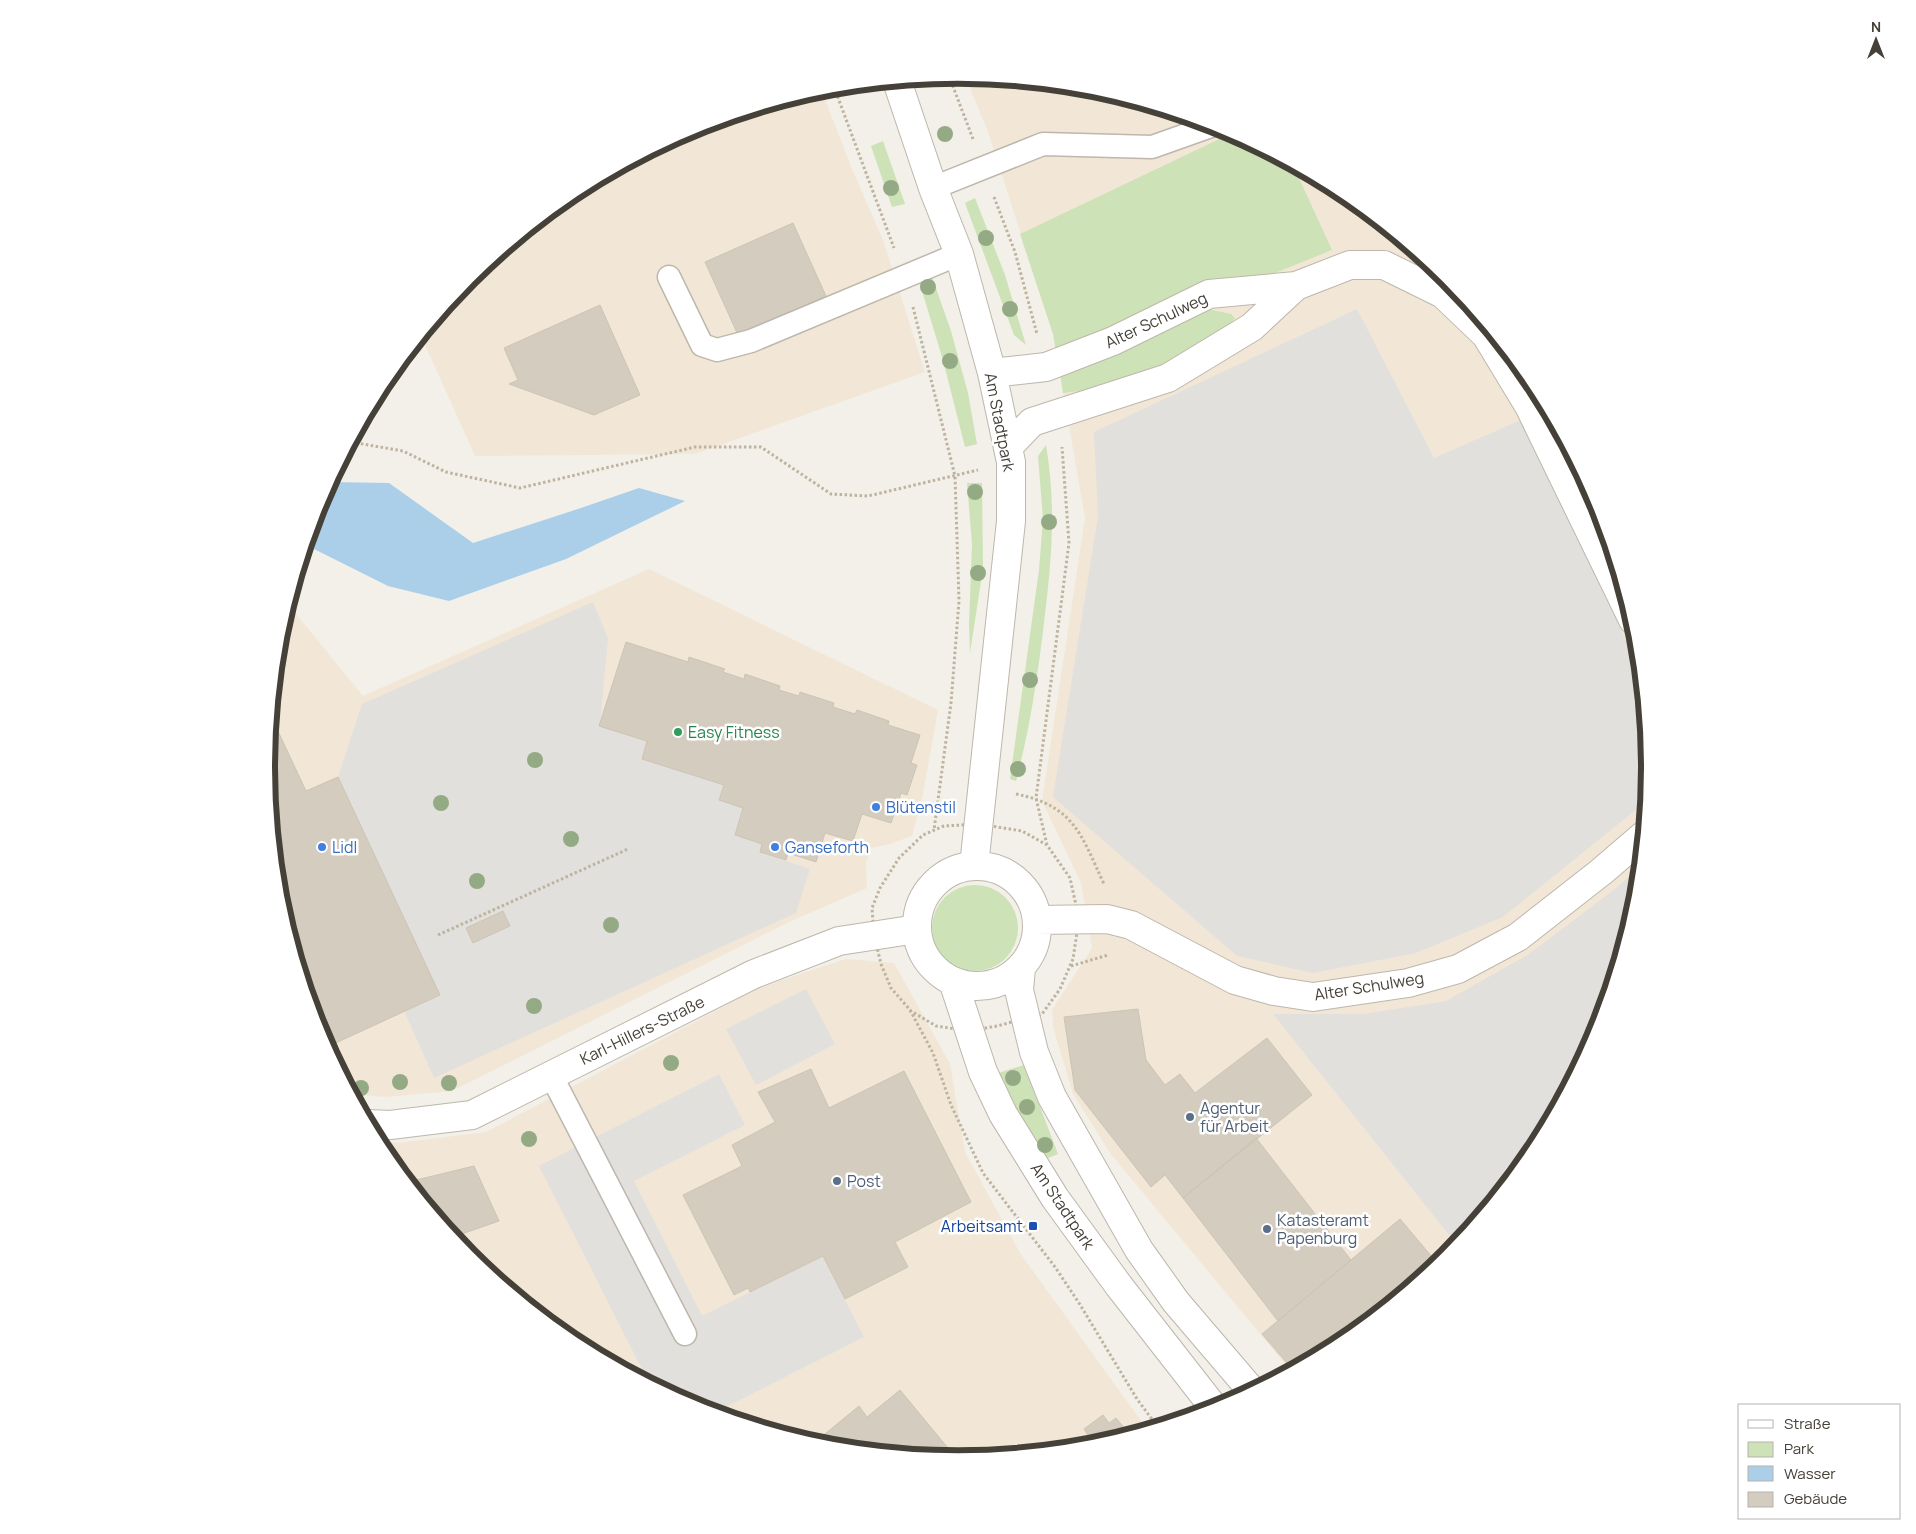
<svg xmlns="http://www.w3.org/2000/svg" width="1916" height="1534" font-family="Manrope,sans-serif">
  <rect width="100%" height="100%" fill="#f2f0e9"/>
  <path fill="#f2e7d6" d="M965,76L1093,88L1223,128L1343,192L1448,278L1534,383L1597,502L1637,632L1650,767L1637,902L1597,1032L1533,1152L1447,1257L1342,1343L1290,1370L1110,1153L1073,1094L1053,1027L1052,1010L1092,948L1081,883L1042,801L1085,518L1053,334L988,132Z
    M821,89L850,164L883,240L925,372L695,454L475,456L421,336L469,277L574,191L693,128Z
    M649,569L938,710L922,799L912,836L890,844L871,848L866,863L867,888L787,923L452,1091L386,1097L352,1094L319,1032L279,902L266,767L279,632L288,604L363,696Z
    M846,959L894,963L950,1064L965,1152L1020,1253L1147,1429L1093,1446L958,1459L823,1446L693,1406L573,1342L468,1256L382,1151L377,1141L398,1143L486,1132L763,986Z"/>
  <path fill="#cde2b6" d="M1232,133L1293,165L1332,250L1275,273L1194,287L1103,332L1056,352L1053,334L1020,234Z
    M883,141L905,204L892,207L871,146Z
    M975,198L1005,275L1026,345L1014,335L965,203Z
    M931,274L951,331L968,393L977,444L965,447L943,360L918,278Z
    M1207,309L1231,314L1235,318L1230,325L1168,364L1088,390L1063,393L1060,374Z
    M1046,445C1057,510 1051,566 1043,631C1037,681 1029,732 1016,781L1010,779L1039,570L1043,519L1038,456Z
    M967,483H982L983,568L970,653L969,626L972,544Z
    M932 928a43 43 0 1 1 86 0a43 43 0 1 1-86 0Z
    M1024,1065L1058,1154L1043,1160L1015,1110L998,1073Z"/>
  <path fill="#e1e0dd" d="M1357,309L1434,458L1521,420L1641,672L1650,767L1647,801L1503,917L1416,953L1313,973L1237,956L1053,797L1098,516L1094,432Z
    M593,602L608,638L600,725L647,741L642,759L724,785L719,800L743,808L735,835L762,844L760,852L810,869L796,913L434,1078L404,1011L439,995L338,777L362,704Z
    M1640,867L1637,902L1597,1032L1533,1152L1457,1245L1273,1014H1364L1446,1001L1529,954L1615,889Z
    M806,989L835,1044L756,1085L726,1029Z
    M719,1074L745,1125L634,1181L702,1316L823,1256L864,1337L714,1413L703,1409L695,1394L682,1400L649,1383L539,1166Z"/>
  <path fill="#abcee9" d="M329,482L389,483L473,543L581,508L639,488L685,501L566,559L449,601L388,586L308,546L306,543L319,502Z"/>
  <path fill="#d3ccbf" stroke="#cdc4b3" d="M793,223L826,296L738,335L705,262Z
    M505,248L508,254L485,264Z
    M600,305L640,395L594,415L509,384L518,380L504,348Z
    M626,642L688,662L689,657L725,669L723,672L744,679L745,674L780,686L779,690L799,696L800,692L834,703L833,707L855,714L857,710L889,721L888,725L920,735L911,763L917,765L907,795L901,793L891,823L862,814L853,841L825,833L816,862L788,853L786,860L760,852L762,844L735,835L743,808L719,800L724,785L642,759L647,741L599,726Z
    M271,716L306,791L338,777L440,995L327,1047L319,1032L279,902L266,767Z
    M503,911L510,926L473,943L466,928Z
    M1138,1009L1146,1060L1165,1085L1180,1074L1195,1093L1267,1038L1312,1095L1183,1198L1165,1175L1151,1187L1075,1090L1064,1017Z
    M811,1069L829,1108L904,1071L971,1202L895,1242L908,1267L845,1299L823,1256L750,1292L748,1288L734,1295L683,1195L742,1166L732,1145L775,1122L758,1092Z
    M1256,1138L1351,1260L1278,1321L1183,1198Z
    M474,1166L499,1221L453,1237L408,1182Z
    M1400,1219L1438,1264L1342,1343L1292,1369L1262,1334Z
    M900,1390L957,1459L823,1446L814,1443L859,1406L867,1417Z
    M1103,1415L1109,1423L1116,1418L1125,1429L1120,1433L1123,1436L1093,1446L1078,1447L1090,1438L1084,1429Z"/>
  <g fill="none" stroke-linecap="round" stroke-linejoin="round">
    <defs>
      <path id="lane" d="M933,188L1043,144L1152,147L1214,125
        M669,277L702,345L717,350L751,341L959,254
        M551,1075L685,1334"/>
      <path id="street" d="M897,81L933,188L959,254L992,373L1011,462V521L974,866
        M992,373L1046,367L1113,341L1209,294L1296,286L1350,265H1384L1443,294L1486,335L1529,406L1633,620
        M1008,447L1032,422L1168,378L1252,327L1296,286
        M917 926a60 60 0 1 1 120 0a60 60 0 1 1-120 0Z
        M1037,920L1107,919L1131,925L1235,980L1274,991L1313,997L1408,983L1458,969L1518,937L1601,872L1643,836
        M1021,968L1019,990L1034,1052L1052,1097L1139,1250L1176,1302L1252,1391
        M953,981L983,1072L1003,1114L1055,1198L1119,1286L1215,1409
        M368,1124L390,1125L472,1115L754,974L839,941L917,929"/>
    </defs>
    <use href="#lane" stroke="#bdb7ac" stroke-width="25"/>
    <use href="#street" stroke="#bdb7ac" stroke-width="30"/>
    <path stroke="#bdb39f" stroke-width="3" stroke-dasharray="2.5 2.5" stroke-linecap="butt" d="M949,76L973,139
      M834,87L894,248
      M994,197L1015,252L1037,334
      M913,307L955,476L959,601L951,703L934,830
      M351,442L403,451L446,472L520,488L695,447H761L831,494L868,496L978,470
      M1016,794C1075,806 1081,835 1104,884
      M979,824L1022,831L1047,845L1070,878L1079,919L1073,959L1060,989L1042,1014L997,1026L969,1031L936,1026L911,1011L891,988L881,964L874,935L872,908L880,888L899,858L923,835L944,826Z
      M1047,845L1036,798L1069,543L1062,447
      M438,935L628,849
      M1071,966L1108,955
      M910,1010L933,1053L951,1105L983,1173L1055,1267L1079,1303L1137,1399L1157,1426"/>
    <use href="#lane" stroke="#fff" stroke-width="22"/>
    <use href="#street" stroke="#fff" stroke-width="28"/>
  </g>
  <g fill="#94aa84">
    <circle cx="945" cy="134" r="8"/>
    <circle cx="891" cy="188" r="8"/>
    <circle cx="986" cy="238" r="8"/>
    <circle cx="928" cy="287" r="8"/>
    <circle cx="1010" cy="309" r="8"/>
    <circle cx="950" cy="361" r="8"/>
    <circle cx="975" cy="492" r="8"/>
    <circle cx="1049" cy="522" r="8"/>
    <circle cx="978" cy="573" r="8"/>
    <circle cx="1030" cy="680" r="8"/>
    <circle cx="535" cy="760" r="8"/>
    <circle cx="1018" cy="769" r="8"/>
    <circle cx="441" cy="803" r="8"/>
    <circle cx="571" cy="839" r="8"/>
    <circle cx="477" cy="881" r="8"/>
    <circle cx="611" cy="925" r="8"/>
    <circle cx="534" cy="1006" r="8"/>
    <circle cx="671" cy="1063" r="8"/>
    <circle cx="1013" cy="1078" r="8"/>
    <circle cx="400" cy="1082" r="8"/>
    <circle cx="449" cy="1083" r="8"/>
    <circle cx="361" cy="1088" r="8"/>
    <circle cx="1027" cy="1107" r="8"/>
    <circle cx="529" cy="1139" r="8"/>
    <circle cx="1045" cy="1145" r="8"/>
  </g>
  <circle fill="#2e9e5b" stroke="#fff" stroke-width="2" cx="678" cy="732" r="5"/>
  <g fill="#3f7fe0" stroke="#fff" stroke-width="2">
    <circle cx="876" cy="807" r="5"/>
    <circle cx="322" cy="847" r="5"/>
    <circle cx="775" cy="847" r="5"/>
  </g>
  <g fill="#5c6f8a" stroke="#fff" stroke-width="2">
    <circle cx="1190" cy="1117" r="5"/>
    <circle cx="837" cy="1181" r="5"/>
    <circle cx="1267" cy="1229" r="5"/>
  </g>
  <rect fill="#1a4fb4" stroke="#fff" stroke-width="2" x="1028" y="1221" width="10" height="10" rx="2.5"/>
  <g text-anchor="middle" stroke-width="5" stroke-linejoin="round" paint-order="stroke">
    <g font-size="16" fill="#454038" stroke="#fff">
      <text transform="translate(1156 320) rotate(-25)" y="6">Alter Schulweg</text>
      <text transform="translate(1000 422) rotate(79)" y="6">Am Stadtpark</text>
      <text transform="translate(1369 986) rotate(-9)" y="6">Alter Schulweg</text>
      <text transform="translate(642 1030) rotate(-26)" y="6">Karl-Hillers-Straße</text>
      <text transform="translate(1063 1206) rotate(56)" y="6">Am Stadtpark</text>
    </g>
    <g font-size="16" fill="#27864d" stroke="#fff" text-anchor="start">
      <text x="688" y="738">Easy Fitness</text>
    </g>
    <g font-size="16" fill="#366cbe" stroke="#fff" text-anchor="start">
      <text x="886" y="813">Blütenstil</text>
      <text x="332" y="853">Lidl</text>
      <text x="785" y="853">Ganseforth</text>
    </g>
    <g font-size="16" fill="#4e5e75" stroke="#fff" text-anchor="start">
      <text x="1200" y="1114">Agentur<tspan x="1200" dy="18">für Arbeit</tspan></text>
      <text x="847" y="1187">Post</text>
      <text x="1277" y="1226">Katasteramt<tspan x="1277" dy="18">Papenburg</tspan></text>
    </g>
    <g font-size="16" fill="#164399" stroke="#fff" text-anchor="end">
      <text x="1023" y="1232">Arbeitsamt</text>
    </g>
  </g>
  <path d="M0 0H1916V1534H0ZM275 767a683 683 0 1 1 1366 0a683 683 0 1 1-1366 0Z" fill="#fff" fill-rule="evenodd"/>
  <path fill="none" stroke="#454038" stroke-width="6" d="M275 767a683 683 0 1 1 1366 0a683 683 0 1 1-1366 0Z"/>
  <rect x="1738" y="1404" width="162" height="115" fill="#ffffff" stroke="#b5b3af"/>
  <rect x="1748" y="1420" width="25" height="8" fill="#ffffff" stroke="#b5b3af"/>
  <text x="1784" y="1429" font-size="15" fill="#454038">Straße</text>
  <rect x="1748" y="1442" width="25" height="15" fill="#cde2b6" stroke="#b5b3af"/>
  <text x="1784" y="1454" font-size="15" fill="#454038">Park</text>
  <rect x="1748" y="1466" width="25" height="15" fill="#abcee9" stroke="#b5b3af"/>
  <text x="1784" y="1479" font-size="15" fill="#454038">Wasser</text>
  <rect x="1748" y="1492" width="25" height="15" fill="#d3ccbf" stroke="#b5b3af"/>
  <text x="1784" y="1504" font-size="15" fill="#454038">Gebäude</text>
  <g transform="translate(1876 40)" stroke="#ffffff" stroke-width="4" paint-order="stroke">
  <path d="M0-4L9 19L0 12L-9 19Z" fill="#454038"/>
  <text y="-8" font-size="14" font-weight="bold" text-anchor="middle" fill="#454038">N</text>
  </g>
</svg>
